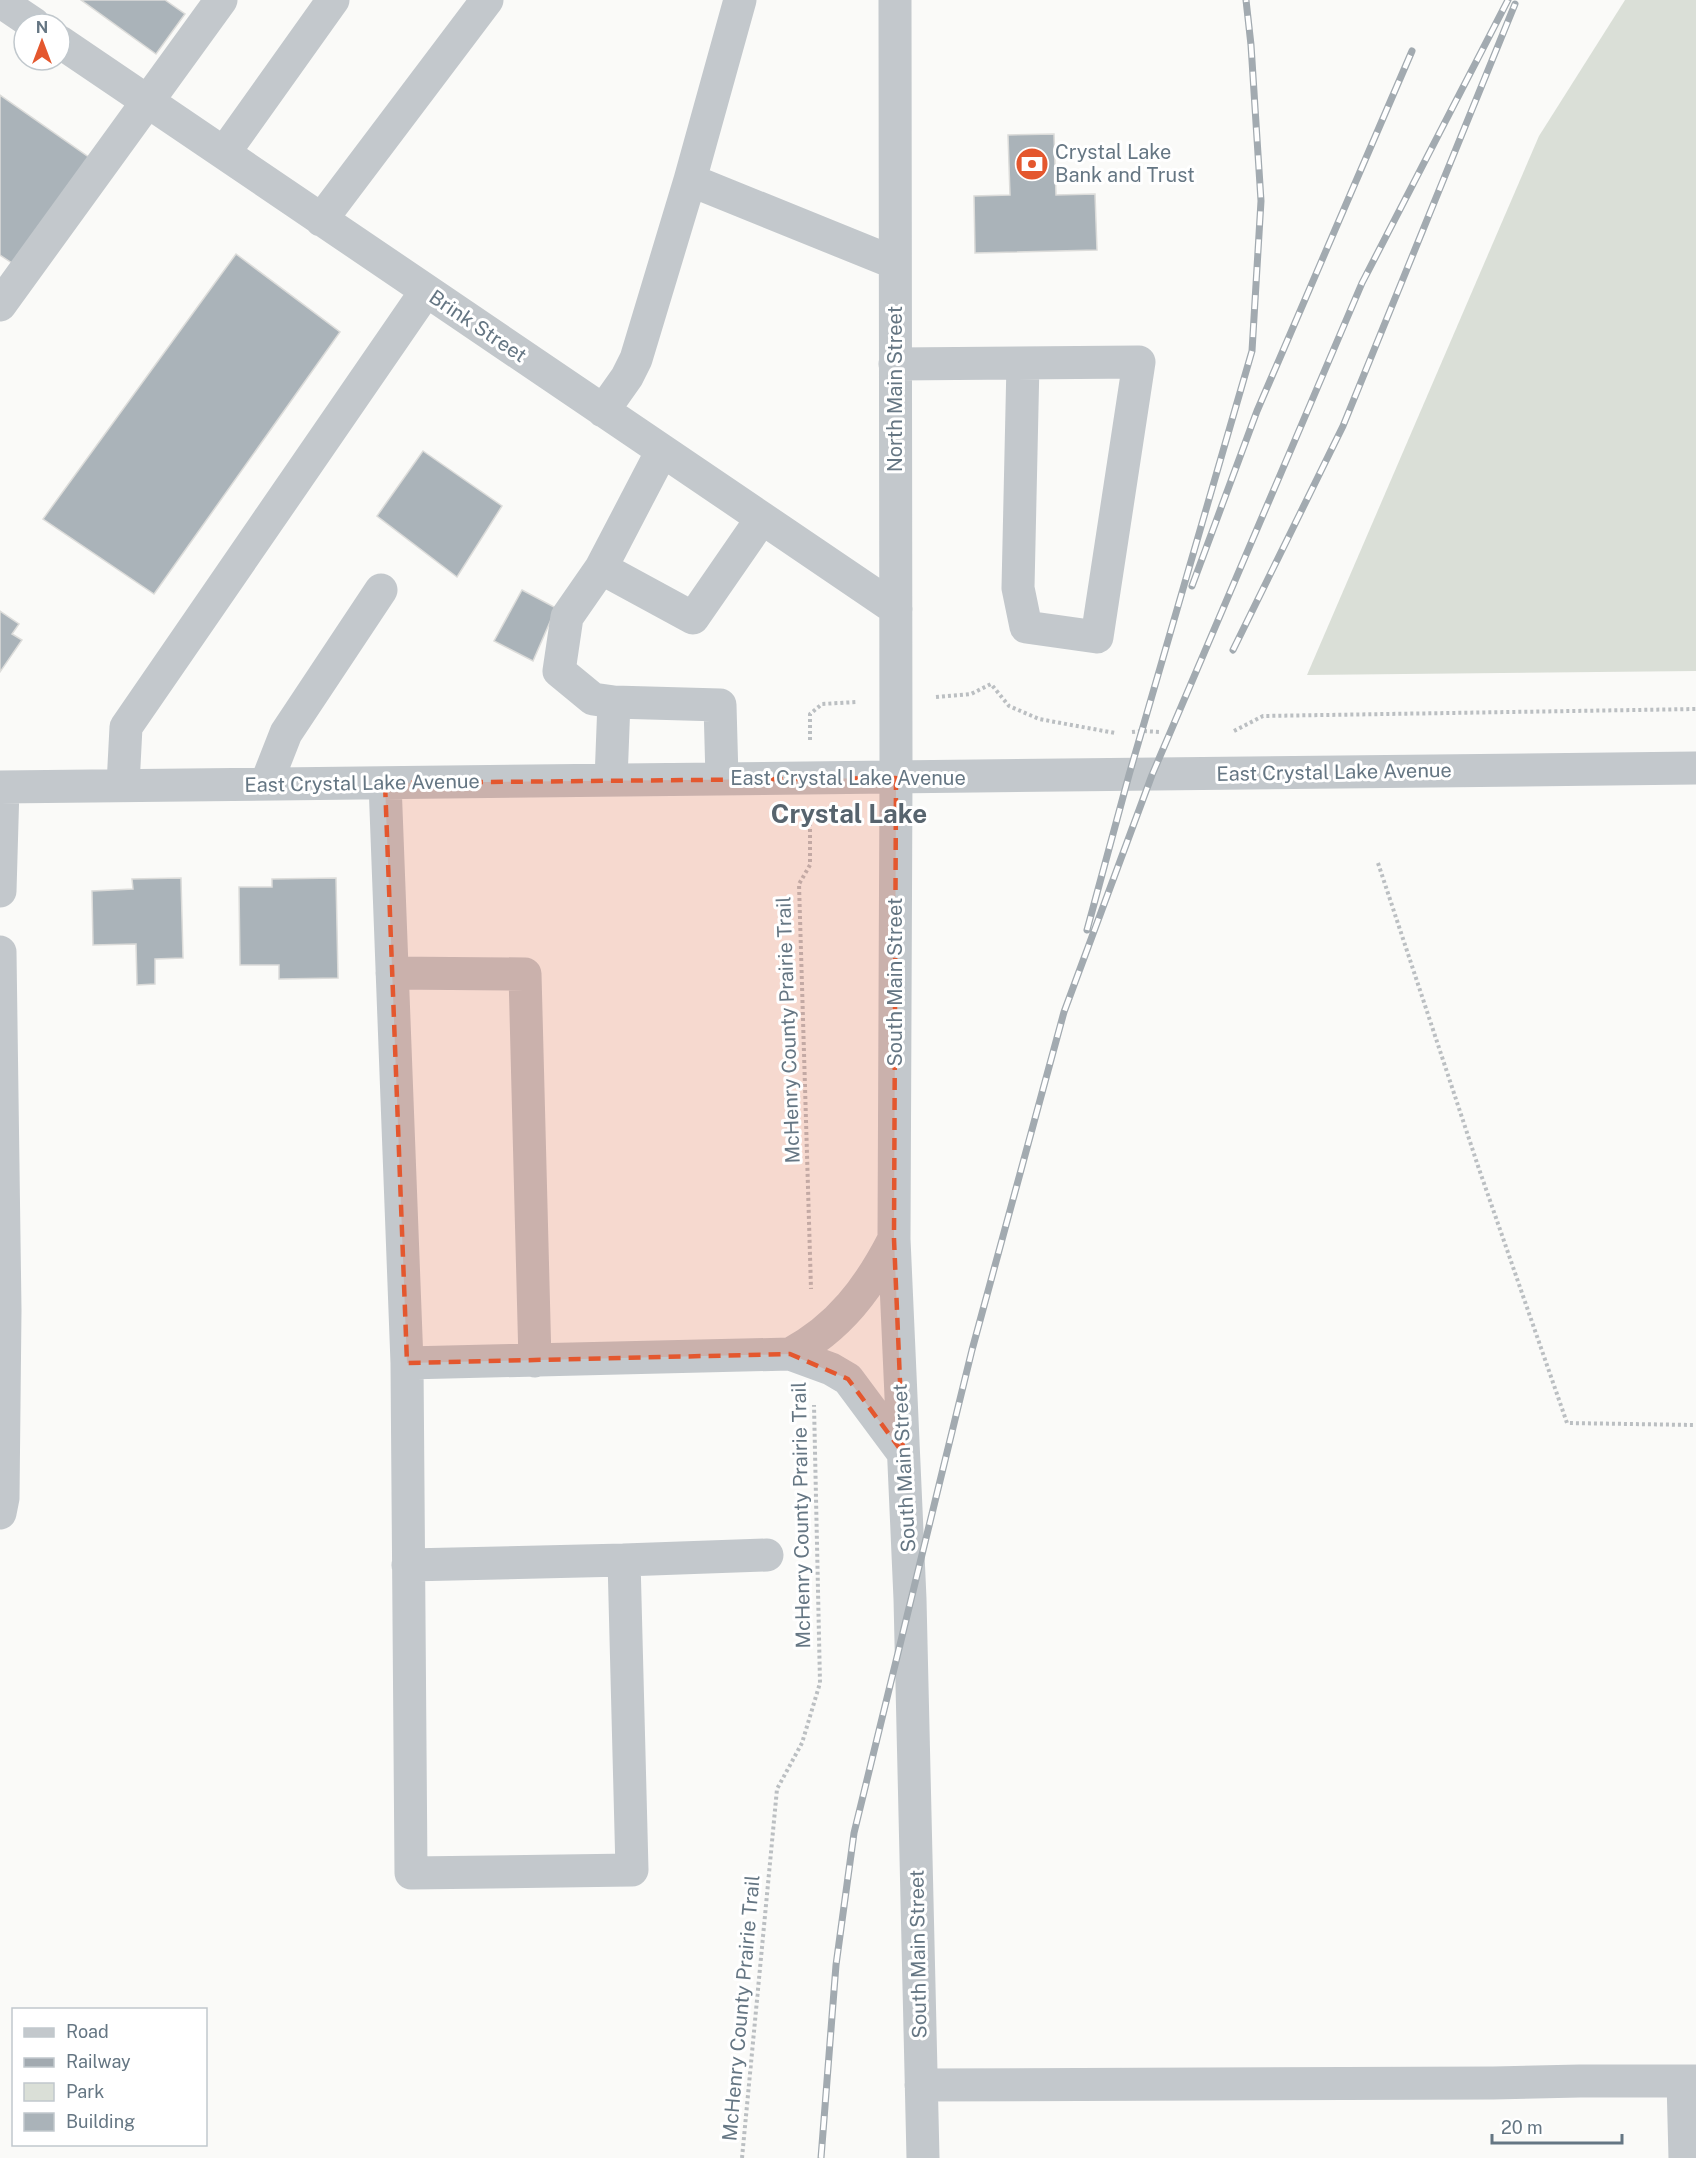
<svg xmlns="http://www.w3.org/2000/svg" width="1696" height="2158" font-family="'Public Sans',sans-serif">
  <rect width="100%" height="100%" fill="#fafaf8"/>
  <path fill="#dadfd7" d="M1625,0H1696V671L1307,675L1539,136Z"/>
  <path fill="#aab3b9" stroke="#dcdcda" stroke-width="1.5" d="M81,0H165L185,14L156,54Z
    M0,95L90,158L15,265L0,255Z
    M1054,134L1056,195L1095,194L1097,250L975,253L974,196L1010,195L1008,135Z
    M236,254L340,332L154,594L43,519Z
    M423,451L502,506L457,577L377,516Z
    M522,590L556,608L533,661L494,641Z
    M0,611L19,624L12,634L22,640L0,672Z
    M181,878L183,958L155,959V984L137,985L136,944L93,945L92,891L133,889L132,879Z
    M336,878L338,978L279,979V965H240L239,887H272V879Z"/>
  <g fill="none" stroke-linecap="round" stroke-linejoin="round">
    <path stroke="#bbbfc2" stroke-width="4" stroke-dasharray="3 3" stroke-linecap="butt" d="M936,697L971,694L991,684L1009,706L1039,719L1115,733
      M1234,731L1263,716L1696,709
      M1132,732L1142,731L1160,732
      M810,740V714L822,704L856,702
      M810,817V865L799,884L811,1289
      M1378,863L1478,1166L1567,1423L1694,1425
      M742,2158L777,1789L802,1743L820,1683L814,1405"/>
    <path stroke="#c3c8cc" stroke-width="33" d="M895,0L896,778L894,1239L910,1599L923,2158
      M0,1L34,24
      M60,42L896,609
      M224,153L333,0
      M690,180L895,263
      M321,220L487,0
      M0,305L221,0
      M895,364L1139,362L1097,637L1026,627L1018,588L1023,363
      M603,411L627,377L636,359L690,180L740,0
      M662,451L601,568L693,618L762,518
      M601,568L567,617L559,671L593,699L614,702L720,705L722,778
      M611,780L614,702
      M385,783L407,1363L411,1873L632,1870L624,1560L408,1565
      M266,784L286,733L381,590
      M123,785L126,727L426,291
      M0,787L1696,768
      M0,891L3,787
      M0,952L5,1310L3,1498L0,1513
      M392,973L525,974L535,1361
      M790,1354C839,1328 869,1288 894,1239
      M407,1363L790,1354L831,1369L848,1379L903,1453
      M624,1560L767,1555
      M1683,2081L1685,2158
      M921,2085L1493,2083L1580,2081H1696"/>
    <defs>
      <path id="rail" d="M1192,586L1257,411L1412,51
        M1233,650L1343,426L1515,4
        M1087,930L1129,775L1252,351L1261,201L1251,45L1246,0
        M821,2158L836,1965L854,1833L972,1350L1064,1012L1152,775L1362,283L1508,0"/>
    </defs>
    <use href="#rail" stroke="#a2aab0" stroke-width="7"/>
    <use href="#rail" stroke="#fff" stroke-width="4.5" stroke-dasharray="14" stroke-linecap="butt"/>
  </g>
  <path fill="#e4572e" fill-opacity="0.2" stroke="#e4572e" stroke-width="4.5" stroke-dasharray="12 8" stroke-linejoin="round" d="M896,778L894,1239L903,1453L848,1379L790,1354L407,1363L385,783Z"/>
  <defs>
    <symbol id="bank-disc" viewBox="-11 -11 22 22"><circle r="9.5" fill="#e4572e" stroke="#fff"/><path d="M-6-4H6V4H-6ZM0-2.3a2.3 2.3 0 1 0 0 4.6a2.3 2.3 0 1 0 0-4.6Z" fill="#fff"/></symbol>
  </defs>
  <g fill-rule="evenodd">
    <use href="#bank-disc" x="1013" y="145" width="38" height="38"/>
  </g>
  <g text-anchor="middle" stroke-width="6" stroke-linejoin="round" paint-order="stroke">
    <g font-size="20" fill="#657683" stroke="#fff" text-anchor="start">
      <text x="1055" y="159">Crystal Lake<tspan x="1055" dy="23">Bank and Trust</tspan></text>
    </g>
    <g font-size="20" fill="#657683" stroke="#fff">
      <text transform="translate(478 326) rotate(34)" y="7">Brink Street</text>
      <text transform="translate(895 389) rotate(-90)" y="7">North Main Street</text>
      <text transform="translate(1334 772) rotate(-1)" y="7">East Crystal Lake Avenue</text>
      <text x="848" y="785">East Crystal Lake Avenue</text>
      <text transform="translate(362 783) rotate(-1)" y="7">East Crystal Lake Avenue</text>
      <text transform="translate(895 982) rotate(-90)" y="7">South Main Street</text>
      <text transform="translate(788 1030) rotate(-92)" y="7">McHenry County Prairie Trail</text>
      <text transform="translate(904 1468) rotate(-93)" y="7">South Main Street</text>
      <text transform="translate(801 1515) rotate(-91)" y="7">McHenry County Prairie Trail</text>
      <text transform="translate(918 1954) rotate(-91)" y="7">South Main Street</text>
      <text transform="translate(741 2008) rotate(-85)" y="7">McHenry County Prairie Trail</text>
    </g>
    <g font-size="26" font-weight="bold" fill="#57646e" stroke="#fff">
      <text x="849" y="823">Crystal Lake</text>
    </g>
  </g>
  <rect x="12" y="2008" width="195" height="138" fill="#ffffff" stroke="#c1c8cd" stroke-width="1.5"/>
  <rect x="24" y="2028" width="30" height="9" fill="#c3c8cc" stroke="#c1c8cd" stroke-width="1.5"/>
  <text x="66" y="2038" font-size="18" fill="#657683">Road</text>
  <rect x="24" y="2058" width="30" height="9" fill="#a2aab0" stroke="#c1c8cd" stroke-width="1.5"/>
  <text x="66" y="2068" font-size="18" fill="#657683">Railway</text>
  <rect x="24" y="2083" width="30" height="18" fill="#dadfd7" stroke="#c1c8cd" stroke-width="1.5"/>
  <text x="66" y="2098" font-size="18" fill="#657683">Park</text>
  <rect x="24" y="2113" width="30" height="18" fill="#aab3b9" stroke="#c1c8cd" stroke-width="1.5"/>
  <text x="66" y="2128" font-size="18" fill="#657683">Building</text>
  <g transform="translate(42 42)"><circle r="28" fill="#ffffff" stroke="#c1c8cd" stroke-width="1.5"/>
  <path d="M0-4.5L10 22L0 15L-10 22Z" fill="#e4572e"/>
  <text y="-9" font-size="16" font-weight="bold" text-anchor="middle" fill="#657683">N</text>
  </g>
  <path d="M1492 2134v9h130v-9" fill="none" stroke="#657683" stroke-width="3"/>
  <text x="1501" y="2134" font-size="18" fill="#657683" stroke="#ffffff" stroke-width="4.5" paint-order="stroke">20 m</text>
</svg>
